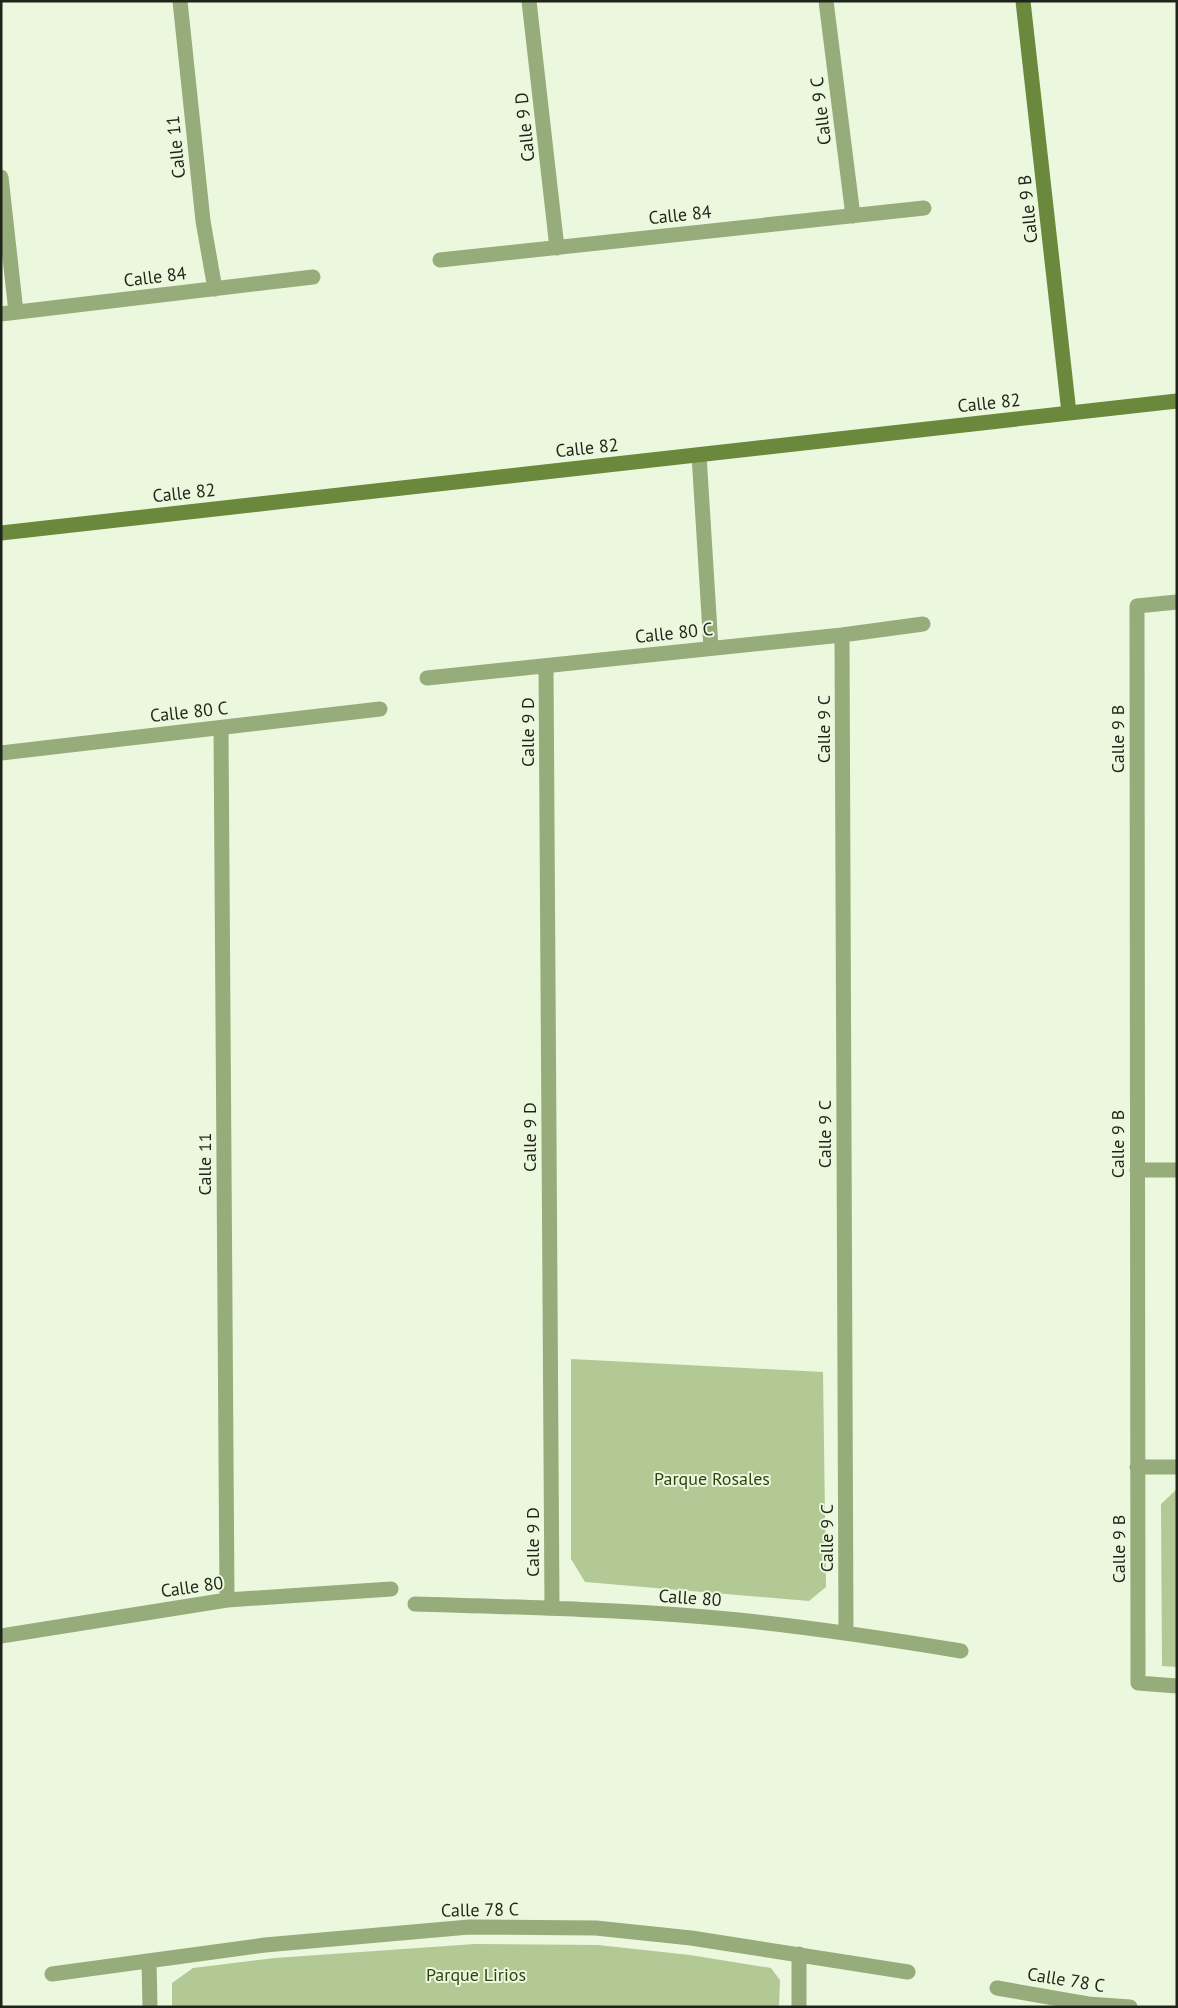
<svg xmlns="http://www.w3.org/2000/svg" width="1178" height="2008" font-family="'PT Sans',sans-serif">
  <rect width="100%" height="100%" fill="#ebf8dd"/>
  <path fill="#b2c996" d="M571,1359L823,1372L826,1587L809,1601L585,1582L571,1559Z
    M1177,1489V1667L1162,1666L1161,1504Z
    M475,1944L598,1945L690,1955L771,1968L780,1980L779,2007H172V1983L193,1968L275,1958Z"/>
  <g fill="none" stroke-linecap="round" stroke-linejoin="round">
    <path stroke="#96ac7b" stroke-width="15" d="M180,1L203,221L215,289
      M529,1L557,248
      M826,1L853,216
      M1,177L16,312
      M440,260L924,208
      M1,314L313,277
      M699,455L711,648
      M1177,602L1137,606L1138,1683L1177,1686
      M842,635L846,1632
      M546,666L552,1608
      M427,678L842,635L923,624
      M221,728L227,1600
      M1,753L380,709
      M1137,1170H1177
      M1137,1467H1177
      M415,1604C512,1607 609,1609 706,1617C791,1624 876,1637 961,1651
      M1,1636L227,1600L391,1589
      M149,1961L150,2007
      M52,1974L265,1945L469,1927L596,1928L691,1938L908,1972
      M997,1988L1088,2004L1130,2007
      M799,2007V1954"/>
    <path stroke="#6b893d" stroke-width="15" d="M1023,1L1069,413
      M1,533L1177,401"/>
  </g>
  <g text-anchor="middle" stroke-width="4" stroke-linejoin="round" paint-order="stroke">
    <g font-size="18" fill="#1f241a" stroke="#ebf8dd">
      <text transform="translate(821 111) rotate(-97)" y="6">Calle 9 C</text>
      <text transform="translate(525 127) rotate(-96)" y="6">Calle 9 D</text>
      <text transform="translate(176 147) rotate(-96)" y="6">Calle 11</text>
      <text transform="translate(1028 209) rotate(-96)" y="6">Calle 9 B</text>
      <text transform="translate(680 215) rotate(-6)" y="6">Calle 84</text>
      <text transform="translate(155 277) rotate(-7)" y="6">Calle 84</text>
      <text transform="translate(989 403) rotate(-6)" y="6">Calle 82</text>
      <text transform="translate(587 448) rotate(-6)" y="6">Calle 82</text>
      <text transform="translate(184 493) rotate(-6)" y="6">Calle 82</text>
      <text transform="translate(674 633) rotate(-6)" y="6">Calle 80 C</text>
      <text transform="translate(189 712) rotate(-6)" y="6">Calle 80 C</text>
      <text transform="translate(824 729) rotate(-90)" y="6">Calle 9 C</text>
      <text transform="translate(528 732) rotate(-90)" y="6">Calle 9 D</text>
      <text transform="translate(1118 739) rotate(-90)" y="6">Calle 9 B</text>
      <text transform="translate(825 1134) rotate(-90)" y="6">Calle 9 C</text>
      <text transform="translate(530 1137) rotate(-90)" y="6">Calle 9 D</text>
      <text transform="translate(1118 1144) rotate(-90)" y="6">Calle 9 B</text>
      <text transform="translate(205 1164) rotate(-90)" y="6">Calle 11</text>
      <text transform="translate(827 1538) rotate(-90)" y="6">Calle 9 C</text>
      <text transform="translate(533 1542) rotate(-90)" y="6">Calle 9 D</text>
      <text transform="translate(1119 1549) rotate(-90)" y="6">Calle 9 B</text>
      <text transform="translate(192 1587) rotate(-8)" y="6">Calle 80</text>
      <text transform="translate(690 1598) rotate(4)" y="6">Calle 80</text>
      <text transform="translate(480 1910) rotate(-1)" y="6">Calle 78 C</text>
      <text transform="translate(1066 1980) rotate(9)" y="6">Calle 78 C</text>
    </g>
    <g font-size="18" fill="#30430f" stroke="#ebf8dd">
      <text x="712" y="1485">Parque Rosales</text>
      <text x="476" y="1981">Parque Lirios</text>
    </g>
  </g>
  <rect width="1178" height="2008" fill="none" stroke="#1f241a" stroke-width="5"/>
</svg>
